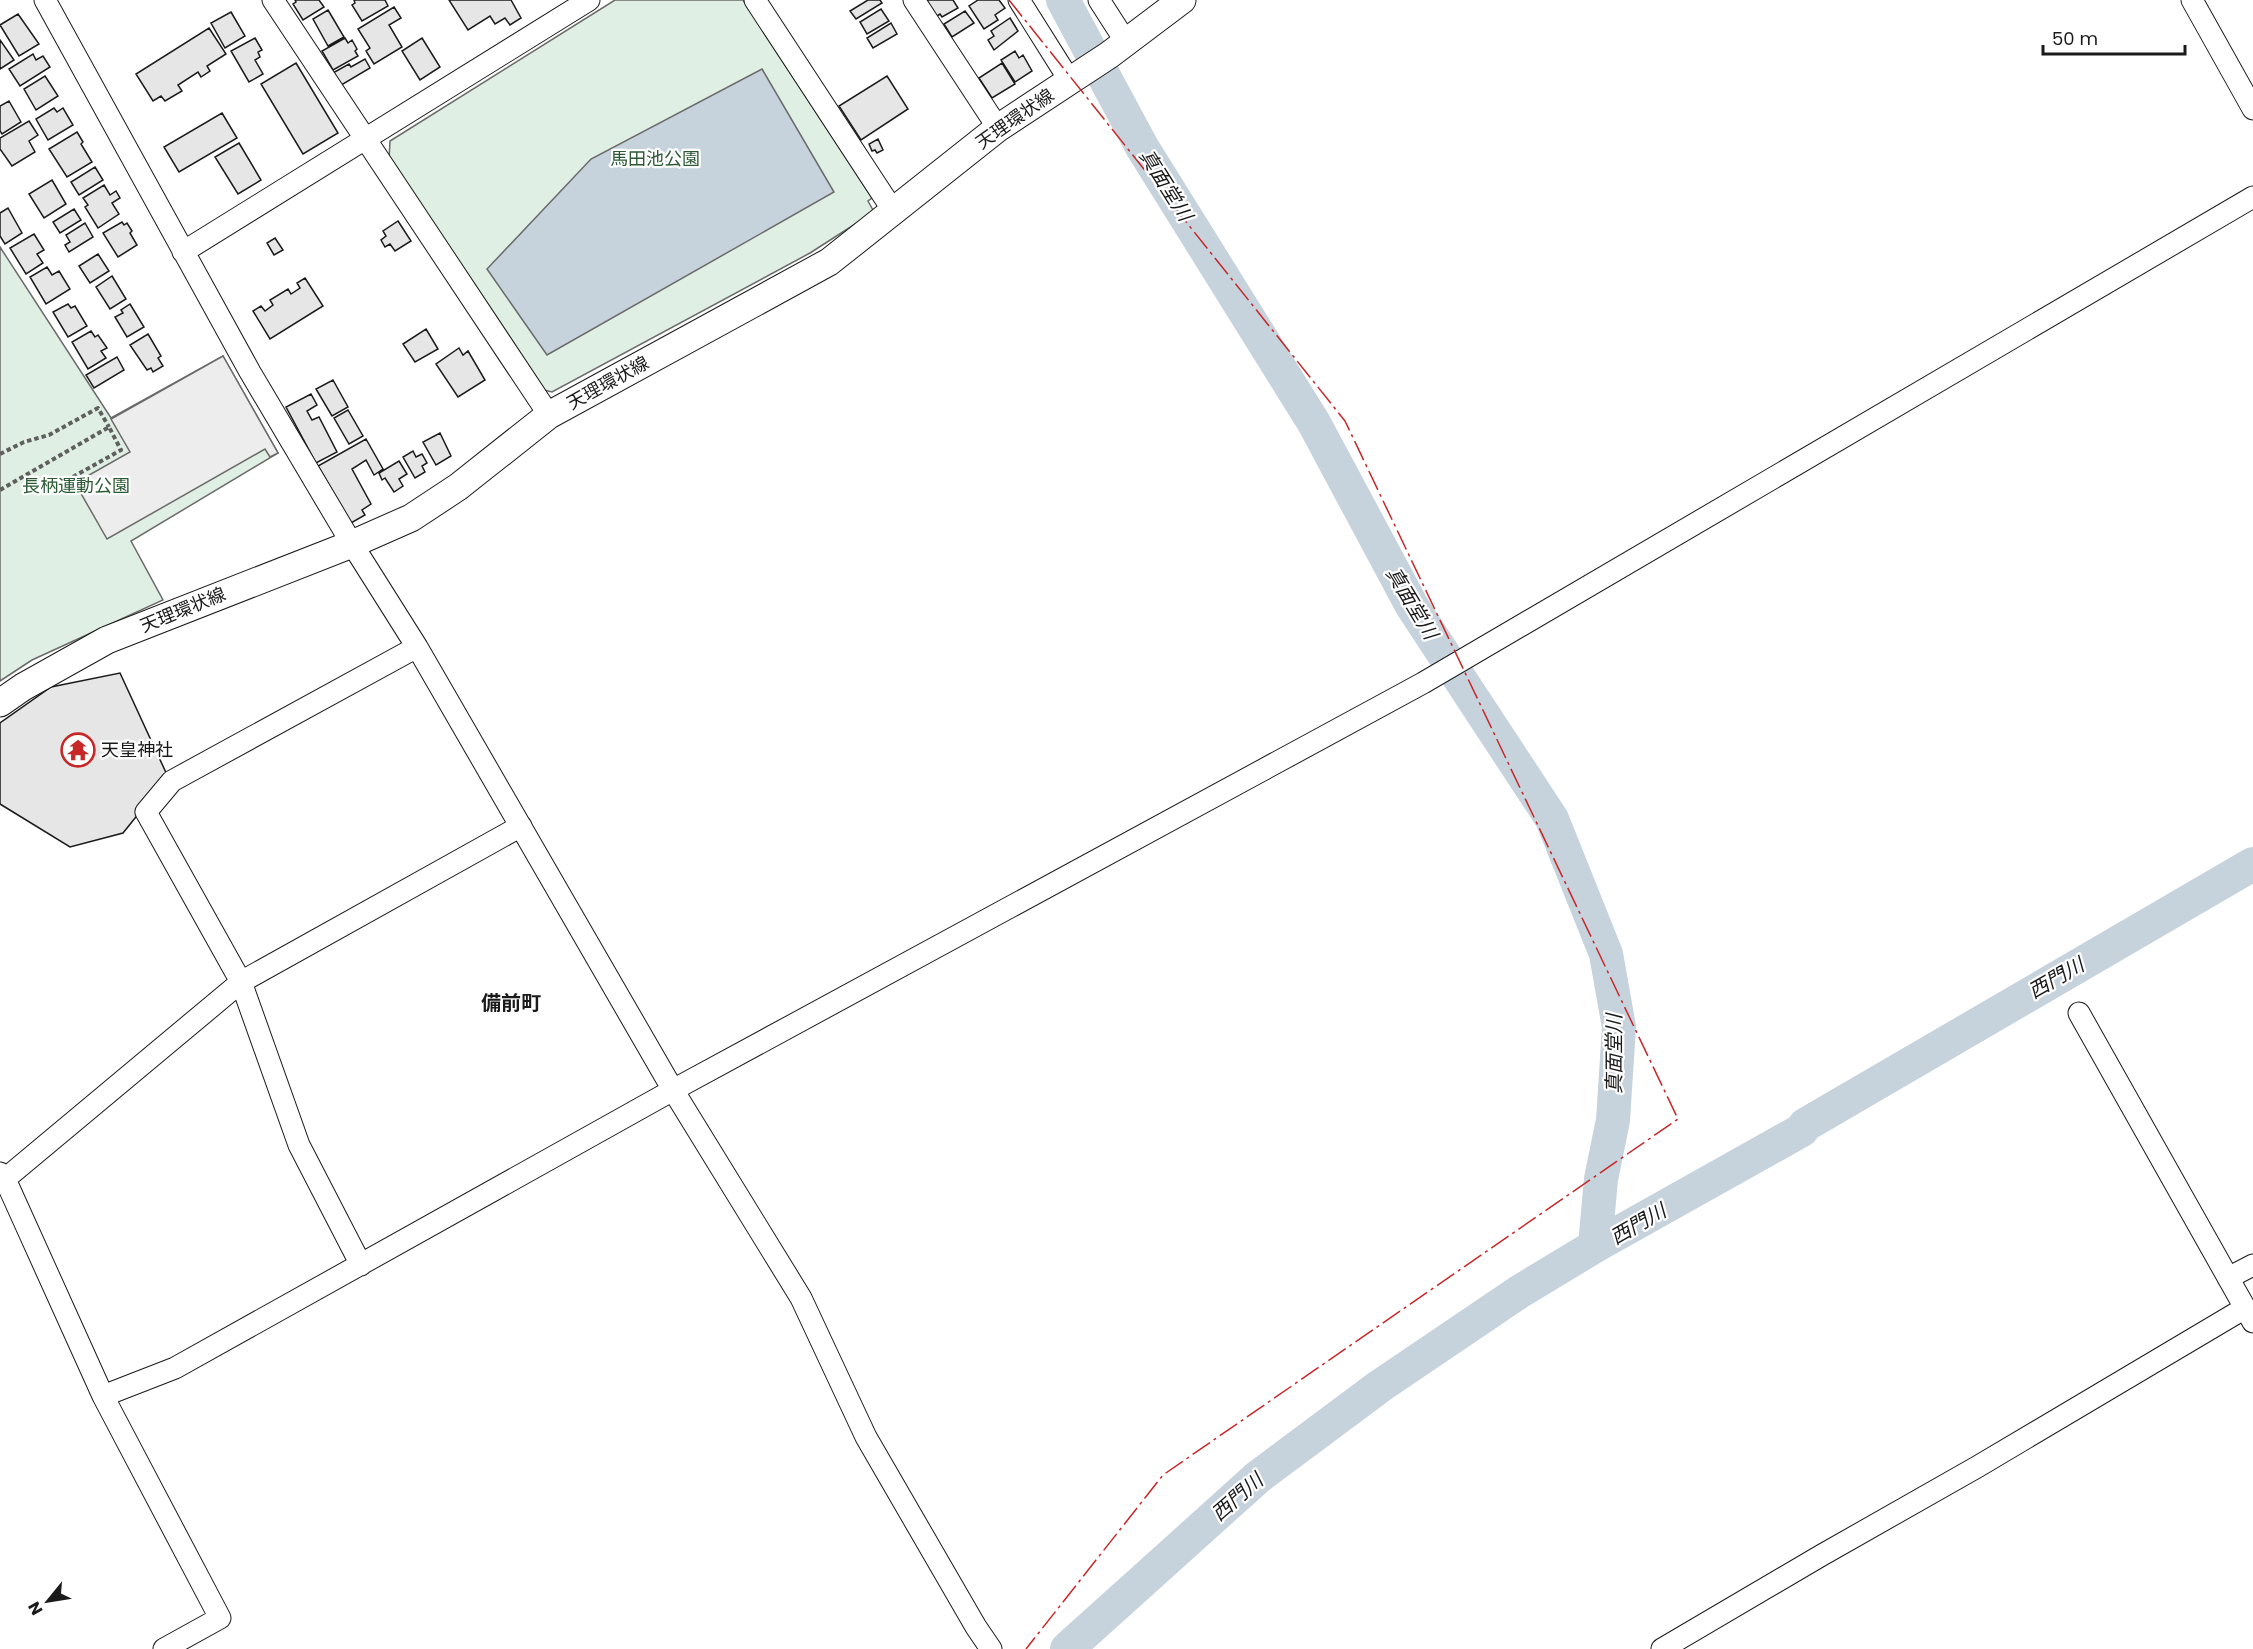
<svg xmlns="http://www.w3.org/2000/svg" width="2253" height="1649" font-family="Poppins,'Noto Sans JP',sans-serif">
  <rect width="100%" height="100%" fill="#fff"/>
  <path fill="#e0efe3" stroke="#6a6a6a" stroke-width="1.5" d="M615,0H743L872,198L868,201L874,212L810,253L552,392L540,389L389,160L390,141Z
    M0,247L111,418L223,356L278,453L131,541L163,600L32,660L0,681Z"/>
  <path fill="#ededed" stroke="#6a6a6a" stroke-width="1.5" d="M223,356L278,453L270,457L265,449L107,539L75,483L130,452L111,419Z"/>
  <path fill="#c6d2dc" stroke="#6a6a6a" stroke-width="1.5" d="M762,69L834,192L547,355L487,269L591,159Z"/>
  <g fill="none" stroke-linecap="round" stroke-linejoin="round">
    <path stroke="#c6d2dc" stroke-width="34" d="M1063,0L1142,147L1314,423L1412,606L1552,819L1606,954L1619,1027L1613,1120L1601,1179L1595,1246
      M1067,1649L1258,1477L1380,1386L1519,1292L1595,1246L1802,1130L1805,1125L2253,864"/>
  </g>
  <path fill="#e6e6e6" stroke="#1a1a1a" stroke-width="1.5" d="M295,0H319L324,7L303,20L293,4L296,2Z
    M354,0H385L388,6L362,21L352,5L355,3Z
    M449,0H511L521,18L510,25L505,18L495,24L490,16L468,30Z
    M868,0H880L882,3L856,19L850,11Z
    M928,0H953L958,8L942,17L940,14L932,19L923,3Z
    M978,0H999L1005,8L995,15L998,20L984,29L969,6Z
    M394,7L401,18L389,25L402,47L374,64L366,51L370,48L358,29Z
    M881,9L889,21L867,34L860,22Z
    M328,10L344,37L328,46L313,19Z
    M965,11L974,23L952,37L944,24Z
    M231,12L245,36L225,48L211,23Z
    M18,14L39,44L19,56L0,25Z
    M1010,18L1018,31L994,50L988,40L994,36L991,31Z
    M891,23L897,34L873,48L867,38Z
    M209,28L226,54L207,66L210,71L201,77L198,72L178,85L182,91L165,101L161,96L153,101L136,74Z
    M255,38L262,50L258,52L260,57L255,60L263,74L249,82L231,51Z
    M345,38L348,43L352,40L357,49L355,51L358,56L333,70L322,51Z
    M422,38L440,67L420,80L402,51Z
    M0,40L14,60L0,69Z
    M1015,51L1019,58L1023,55L1032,71L1015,82L1001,60Z
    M33,54L36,60L43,56L50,67L20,86L9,69Z
    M365,59L370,68L338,87L331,74L349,64L351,67Z
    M296,63L338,133L303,154L261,84Z
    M1002,63L1015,84L992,98L979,78Z
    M45,76L58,96L36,110L24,89Z
    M887,76L908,109L861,140L839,106Z
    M9,101L21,122L2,134L0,131V106Z
    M54,108L57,112L63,108L73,125L48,140L36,119Z
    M222,113L237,138L179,172L164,147Z
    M29,121L38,135L29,141L35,152L12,166L0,149V138Z
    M77,132L83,142L81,144L92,162L67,177L49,149Z
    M878,139L883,150L877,153L875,150L872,151L869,144Z
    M239,143L261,180L238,194L215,157Z
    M95,167L103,180L79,195L71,182Z
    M52,180L66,204L44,218L29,194Z
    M104,185L110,195L116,191L120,198L112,203L119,214L98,228L85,207L88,205L83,198Z
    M8,208L22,233L5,244L0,236V213Z
    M74,209L81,220L60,233L53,222Z
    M398,221L411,241L395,251L390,244L385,247L381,240L386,236L383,231Z
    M122,222L124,225L127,223L132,231L130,233L137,245L118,257L103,233Z
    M85,223L93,237L69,252L65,245L70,242L66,235Z
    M34,234L44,250L37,254L43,263L26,274L10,248Z
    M275,238L283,250L274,255L267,243Z
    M98,254L109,271L90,283L79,266Z
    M47,267L52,275L59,271L70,289L46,304L30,277Z
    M112,276L126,299L110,309L96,287Z
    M305,278L323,306L270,339L253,311L261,306L265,311L273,305L270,300L288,289L291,294L300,288L297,283Z
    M68,304L71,308L75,306L87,326L68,337L53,312Z
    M130,304L144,327L127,337L115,317L123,313L121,310Z
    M426,329L438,349L415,362L403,344Z
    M91,331L95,337L98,335L107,348L101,351L106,358L88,369L72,342Z
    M148,334L161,356L158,358L163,366L153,372L151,368L147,370L130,345Z
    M459,348L463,355L468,351L485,380L458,397L436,364Z
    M117,357L124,370L94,388L86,375Z
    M333,380L348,407L332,416L316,389Z
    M311,394L317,405L307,411L312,420L319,417L337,452L316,463L286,407Z
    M348,410L363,436L349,444L334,418Z
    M440,433L451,456L436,465L423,442Z
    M366,439L383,469L374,475L366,460L352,469L371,504L362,510L365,515L351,523L318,466Z
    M413,451L416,457L422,454L427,463L422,466L425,472L415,478L403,457Z
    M399,461L407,474L399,479L403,486L394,492L385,478L382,480L379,473Z
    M120,673L168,777L123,833L70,847L0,804V723L51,687Z"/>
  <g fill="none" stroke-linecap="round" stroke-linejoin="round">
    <defs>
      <path id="minor" d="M45,0L250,372L352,544L417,647L673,1090L801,1298L866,1437L976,1627L991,1649
        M273,0L549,415
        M755,0L894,212
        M914,0L998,128
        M1019,0L1070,81
        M1099,0L1126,42
        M2192,0L2253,109
        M183,252L589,0
        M2079,1013L2253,1322
        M0,1173L5,1179L103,1396L220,1618L164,1649
        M5,1179L241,982L521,826
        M361,1265L299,1145L241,982L146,812L172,781L417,647
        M2228,1278L2253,1265
        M103,1396L175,1368L673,1090L1423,683L2253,197
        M1662,1649L1822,1555L1977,1467L2245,1308"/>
      <path id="major" d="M0,703L23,687L107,640L352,544L411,518L458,487L549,415L829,262L998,128L1109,55L1182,0"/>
    </defs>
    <use href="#minor" stroke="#1a1a1a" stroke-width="23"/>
    <use href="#major" stroke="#1a1a1a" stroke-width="29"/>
    <path stroke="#5f5f5f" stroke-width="4" stroke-dasharray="4.5 3" stroke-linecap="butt" d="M0,454L24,442L49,435L98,408L109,427
      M0,490L109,427L121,450L71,478"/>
    <use href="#minor" stroke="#fff" stroke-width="21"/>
    <use href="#major" stroke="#fff" stroke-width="27"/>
    <path stroke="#c62828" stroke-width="1.5" stroke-dasharray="21 4.5 3 4.5" stroke-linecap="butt" d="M1009,0L1345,421L1678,1119L1163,1475L1026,1649"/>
  </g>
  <defs>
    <symbol id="temple-ring" viewBox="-11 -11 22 22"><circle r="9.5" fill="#fff" stroke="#c62828" stroke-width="1.5"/><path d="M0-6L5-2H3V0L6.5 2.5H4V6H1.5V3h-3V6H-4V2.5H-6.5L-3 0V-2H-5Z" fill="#c62828"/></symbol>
  </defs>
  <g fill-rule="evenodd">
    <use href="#temple-ring" x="59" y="731" width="38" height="38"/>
  </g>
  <g text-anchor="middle" stroke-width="4.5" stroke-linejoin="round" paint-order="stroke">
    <g font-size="18" fill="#1a1a1a" stroke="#fff">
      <text transform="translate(1015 119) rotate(-35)" y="6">天理環状線</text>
      <text transform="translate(608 383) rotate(-29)" y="6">天理環状線</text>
      <text transform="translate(183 610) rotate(-22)" y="6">天理環状線</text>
    </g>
    <g font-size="18" fill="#2b5a34" stroke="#fff">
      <text x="655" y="165">馬田池公園</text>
      <text x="76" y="492">長柄運動公園</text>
    </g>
    <g font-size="18" fill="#1a1a1a" stroke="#fff" text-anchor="start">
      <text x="101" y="756">天皇神社</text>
    </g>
    <g font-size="20" font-style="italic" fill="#1a1a1a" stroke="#fff">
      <text transform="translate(1166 185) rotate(58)" y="7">真面堂川</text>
      <text transform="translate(1412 603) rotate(59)" y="7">真面堂川</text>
      <text transform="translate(2056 978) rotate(-30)" y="7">西門川</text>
      <text transform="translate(1614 1054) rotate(-90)" y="7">真面堂川</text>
      <text transform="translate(1638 1224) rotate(-30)" y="7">西門川</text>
      <text transform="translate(1237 1497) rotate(-41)" y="7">西門川</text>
    </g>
    <g font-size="20" font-weight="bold" fill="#1a1a1a" stroke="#fff">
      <text x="511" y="1010">備前町</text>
    </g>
  </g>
  <g transform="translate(48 1601) rotate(240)" stroke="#ffffff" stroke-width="4.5" paint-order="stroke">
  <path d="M0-4.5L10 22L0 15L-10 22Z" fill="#1a1a1a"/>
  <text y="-9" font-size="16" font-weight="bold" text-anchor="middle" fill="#1a1a1a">N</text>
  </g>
  <path d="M2043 45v9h142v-9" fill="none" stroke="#1a1a1a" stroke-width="3"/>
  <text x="2052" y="45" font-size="18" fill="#1a1a1a" stroke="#ffffff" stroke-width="4.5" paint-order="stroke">50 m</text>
</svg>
